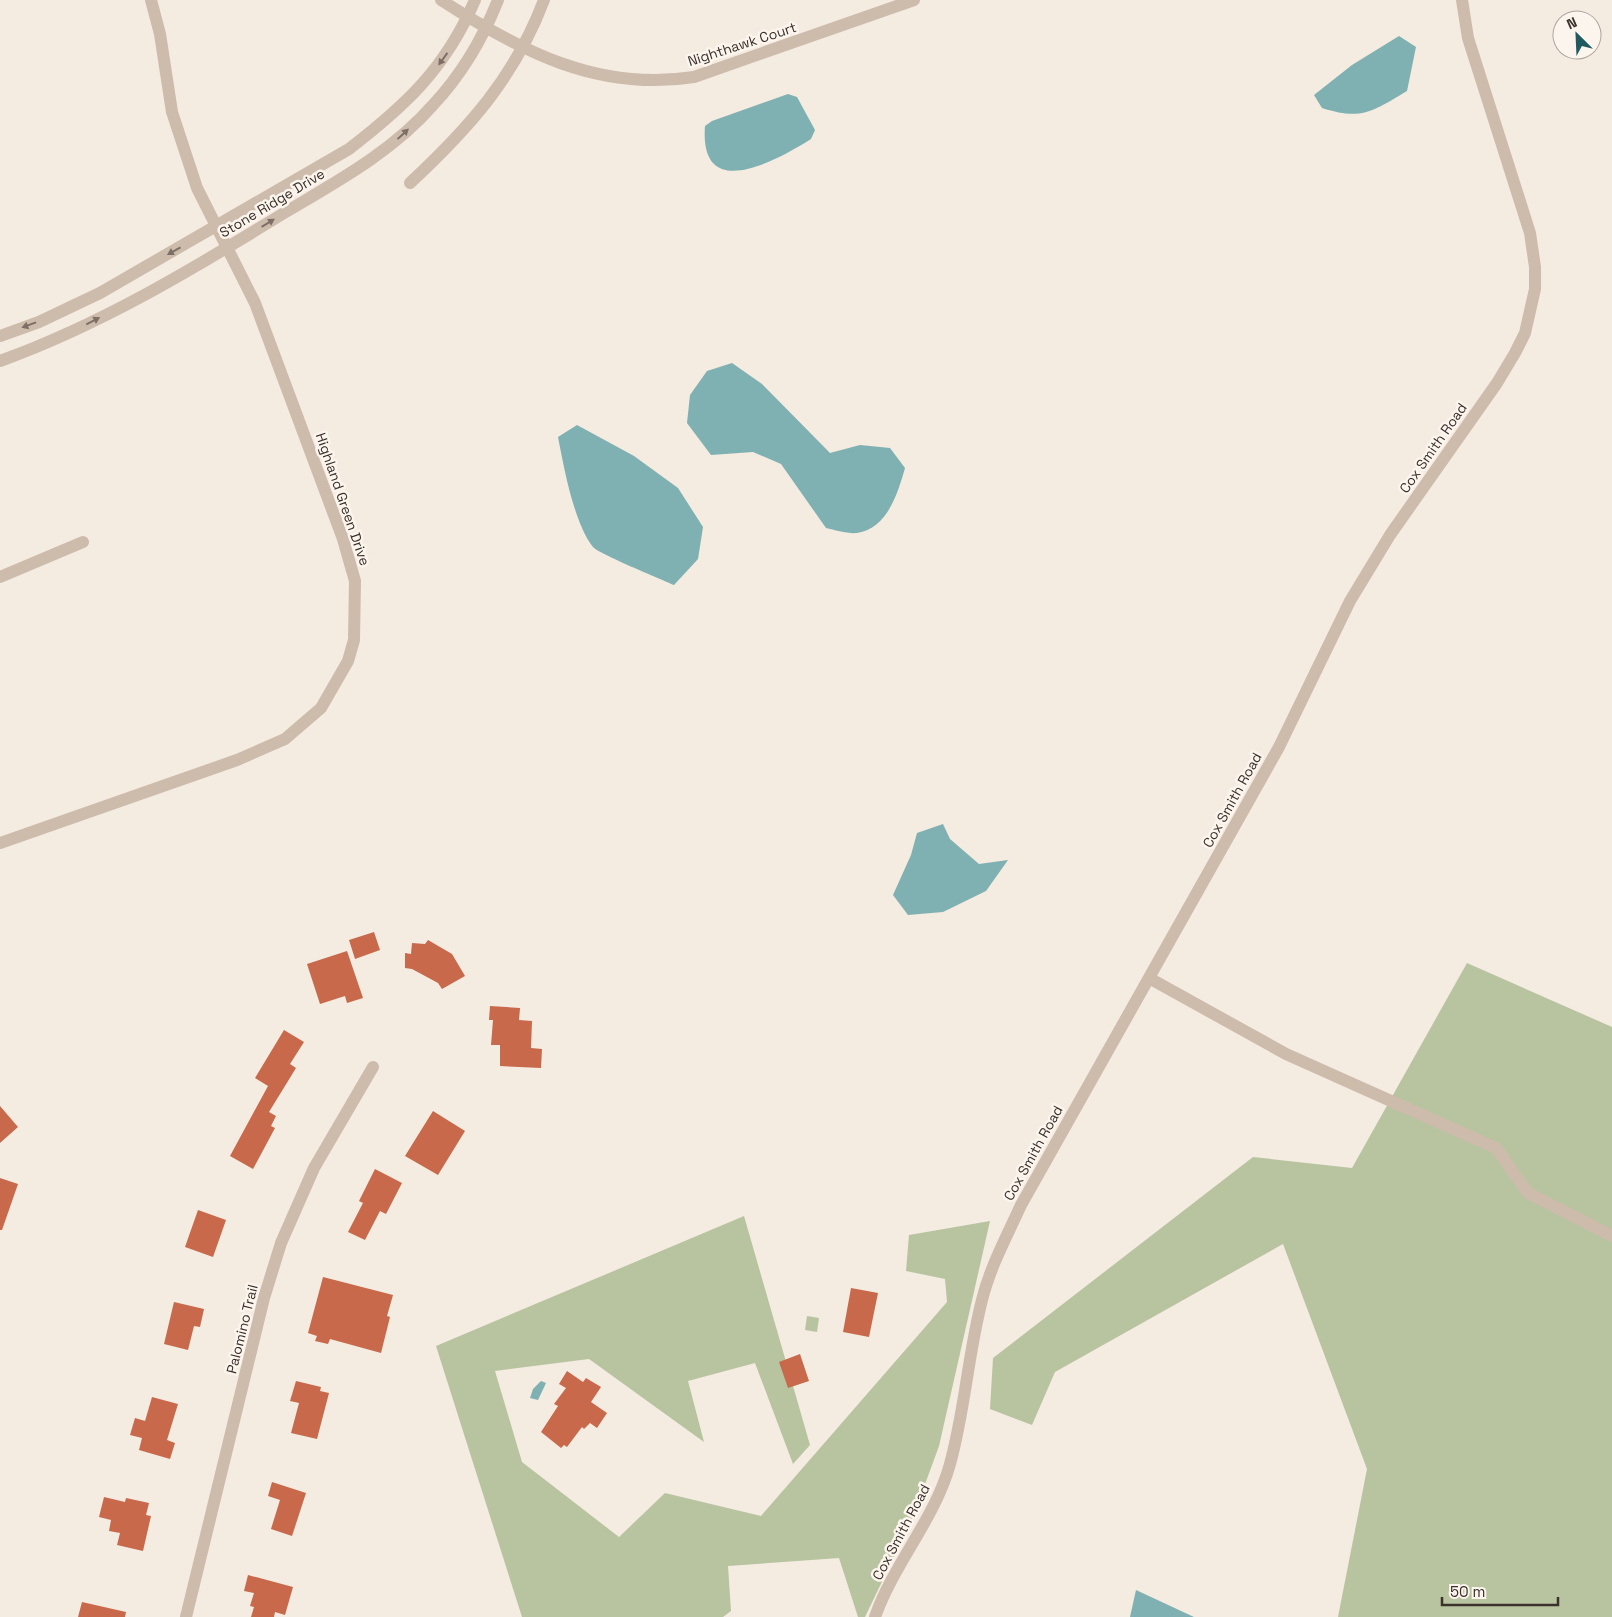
<svg xmlns="http://www.w3.org/2000/svg" width="1612" height="1617" font-family="'Space Grotesk',sans-serif">
  <rect width="100%" height="100%" fill="#f4ebe1"/>
  <path fill="#b8c4a0" d="M1467,963L1612,1027V1617H1338L1367,1469L1283,1244L1055,1372L1032,1425L990,1409L993,1358L1253,1157L1352,1168Z
    M744,1216L810,1445L793,1464L755,1363L688,1381L704,1442L589,1359L495,1371L522,1462L619,1537L665,1493L761,1516L947,1302L945,1279L906,1271L909,1235L990,1221L939,1446L913,1517L865,1617H858L839,1558L728,1566L731,1611L723,1617H522L436,1346Z
    M807,1316L819,1318L817,1332L805,1330Z"/>
  <path fill="#7fb0b2" d="M1399,36L1416,47L1407,91C1373,111 1362,121 1322,108L1314,95L1352,65Z
    M788,94L797,97L815,130L811,139C776,161 699,204 705,126L712,121Z
    M732,363L762,384L830,453L860,445L890,448L905,468C898,493 887,529 857,533C848,534 835,530 826,528L781,464L753,452L711,455L687,423L690,395L707,371Z
    M577,425L634,456L678,488L703,527L698,559L674,585C661,579 599,554 593,547C574,523 564,468 558,437Z
    M943,824L950,839L979,864L1008,860L986,891L943,912L908,915L893,895L911,855L917,833Z
    M541,1381L546,1383L538,1400L530,1398L533,1389Z
    M1136,1590L1194,1617H1130Z"/>
  <path fill="#c8694b" d="M374,932L380,950L355,959L349,940Z
    M428,940L452,954L465,976L442,989L438,983L412,969L405,968V953L411,954L412,943L425,944Z
    M347,951L363,998L347,1003L345,996L320,1004L307,964Z
    M490,1006L520,1008L519,1020L532,1021L531,1048L542,1049L541,1068L500,1066V1045H491L493,1020H489Z
    M284,1030L304,1042L290,1064L296,1068L269,1112L276,1116L271,1126L275,1128L253,1169L230,1156L268,1086L255,1078Z
    M0,1106L18,1127L0,1143Z
    M433,1111L465,1131L438,1175L405,1156Z
    M375,1169L402,1183L386,1214L380,1211L365,1240L348,1232L363,1203L359,1201Z
    M0,1178L18,1184L2,1230H0Z
    M198,1210L226,1220L213,1257L185,1247Z
    M323,1277L393,1295L387,1316L390,1317L381,1353L330,1339L328,1344L315,1341L317,1336L308,1333Z
    M851,1288L878,1293L869,1337L843,1332Z
    M174,1302L204,1309L200,1327L194,1326L188,1350L164,1344Z
    M800,1354L809,1381L788,1388L779,1362Z
    M567,1371L583,1382L586,1378L601,1387L591,1402L607,1413L597,1428L590,1423L584,1429L582,1427L567,1447L564,1445L561,1448L541,1432L558,1406L554,1404L566,1388L559,1384Z
    M296,1381L321,1387L320,1391L329,1393L317,1439L291,1433L299,1403L290,1401Z
    M152,1397L178,1404L167,1440L175,1443L170,1459L139,1450L142,1438L130,1435L135,1418L145,1421Z
    M272,1482L306,1493L292,1536L271,1529L280,1500L268,1496Z
    M104,1497L125,1502L126,1498L149,1503L146,1515L151,1516L143,1551L117,1545L120,1533L109,1531L111,1520L99,1517Z
    M248,1575L293,1587L285,1615L275,1612L274,1617H251L254,1607L250,1606L254,1593L244,1591Z
    M82,1602L126,1612L125,1617H78Z"/>
  <g fill="none" stroke-linecap="round" stroke-linejoin="round">
    <path stroke="#cdbbac" stroke-width="12" d="M441,0C520,51 598,92 694,77L914,0
      M410,183C469,128 515,77 544,0
      M0,336L39,322L100,293L349,149C406,105 446,68 475,0
      M0,361C100,325 193,269 284,213C336,182 392,152 433,105C461,75 483,38 498,0
      M0,577L83,542
      M0,843L237,760L285,739L321,708L348,661L354,640L355,581L343,539L255,303L197,188L172,112L160,34L151,0
      M1149,978L1286,1054L1496,1148L1528,1193L1612,1236
      M186,1617L264,1298L281,1243L314,1168L373,1067
      M875,1617C894,1563 935,1519 950,1464C965,1410 968,1354 982,1300C990,1267 1007,1236 1021,1205L1279,747L1350,601L1390,535L1497,383L1515,353L1525,333L1535,289V267L1530,233L1468,38L1462,0"/>
  </g>
  <defs><path id="oneway-solid" d="M-6-.8H1V-3.2L6.5 0L1 3.2V.8H-6Z" transform="scale(1.25)"/></defs>
  <g fill="#7d6f65">
    <use href="#oneway-solid" transform="translate(443 59) rotate(126)"/>
    <use href="#oneway-solid" transform="translate(403 134) rotate(-43)"/>
    <use href="#oneway-solid" transform="translate(268 223) rotate(-31)"/>
    <use href="#oneway-solid" transform="translate(174 251) rotate(151)"/>
    <use href="#oneway-solid" transform="translate(93 321) rotate(-27)"/>
    <use href="#oneway-solid" transform="translate(29 325) rotate(160)"/>
  </g>
  <g text-anchor="middle" stroke-width="5" stroke-linejoin="round" paint-order="stroke">
    <g font-size="14" fill="#3b302b" stroke="#fbf5ee">
      <text transform="translate(742 44) rotate(-18)" y="5">Nighthawk Court</text>
      <text transform="translate(272 203) rotate(-31)" y="5">Stone Ridge Drive</text>
      <text transform="translate(1433 448) rotate(-55)" y="5">Cox Smith Road</text>
      <text transform="translate(343 499) rotate(71)" y="5">Highland Green Drive</text>
      <text transform="translate(1232 800) rotate(-61)" y="5">Cox Smith Road</text>
      <text transform="translate(1033 1153) rotate(-61)" y="5">Cox Smith Road</text>
      <text transform="translate(242 1329) rotate(-76)" y="5">Palomino Trail</text>
      <text transform="translate(901 1532) rotate(-62)" y="5">Cox Smith Road</text>
    </g>
  </g>
  <g transform="translate(1577 35) rotate(336)"><circle r="24" fill="#fbf5ee" stroke="#aea6a0"/>
  <path d="M0-4L9 19L0 12L-9 19Z" fill="#1f5a5e"/>
  <text y="-8" font-size="14" font-weight="bold" text-anchor="middle" fill="#3b302b">N</text>
  </g>
  <path d="M1442 1597v8h116v-8" fill="none" stroke="#3b302b" stroke-width="2.5"/>
  <text x="1450" y="1597" font-size="15" fill="#3b302b" stroke="#fbf5ee" stroke-width="4" paint-order="stroke">50 m</text>
</svg>
